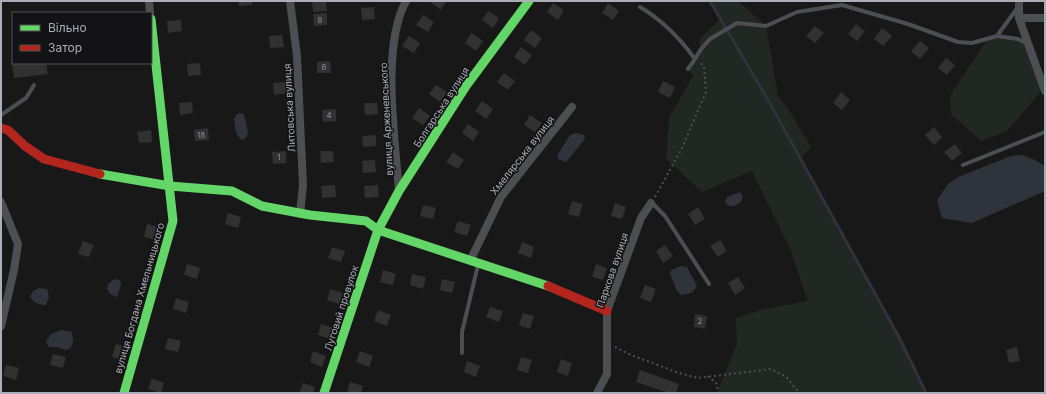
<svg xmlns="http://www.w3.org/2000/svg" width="1046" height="394" font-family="Inter,sans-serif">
  <rect width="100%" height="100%" fill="#181818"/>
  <path fill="#212722" d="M710,1H738L766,26L778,96L793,116L811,147L800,159L899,337L926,393H717L737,344L736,318L764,309L808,301L790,249L752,171L702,192L666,159L669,118L693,76L688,69L701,49L699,40L720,19Z
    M1007,37L1028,44L1044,88L1006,132L981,141L951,114L950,96L988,38Z"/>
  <path fill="#2f333b" d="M240,113L244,114L248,132L246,138L242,140C235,136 235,126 234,119L237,114Z
    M576,133L584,135L585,139L566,162L558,159V154L570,135Z
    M1022,155L1035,160L1045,166V191L972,223L942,218L937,200L948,184L958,177L1011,156Z
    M740,192L743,196L741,202L734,206H729L725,202L727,197Z
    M681,266L687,267L697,286C693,293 689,294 681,295L677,291L670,274L671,270Z
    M114,279L120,280L121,285L117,297L110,294L107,289L108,284Z
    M39,288L47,289L49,297L46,305C39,305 34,303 30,297L33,291Z
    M61,330L72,332L73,341L71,348L66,350L58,347H49L46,341L51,334Z"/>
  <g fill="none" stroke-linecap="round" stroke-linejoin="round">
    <path stroke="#2f333b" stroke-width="3" d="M710,1L768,100L899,337L926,393"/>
  </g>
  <path fill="#313132" d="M238,1H252V5L239,6Z
    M312,1H326L327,11L313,12Z
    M430,1H446L441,10L430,2Z
    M553,3L564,10L558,20L547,12Z
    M608,3L619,11L613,20L602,13Z
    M374,7L375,19L362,20L361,8Z
    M488,11L499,18L493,28L482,20Z
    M327,13V25L314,26L313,14Z
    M423,15L434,22L428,32L416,25Z
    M181,20L182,31L168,33L167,21Z
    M856,24L865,31L857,41L848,34Z
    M815,26L824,33L815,43L806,36Z
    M882,28L892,36L883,46L874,39Z
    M531,30L542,38L535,48L524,40Z
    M471,33L483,41L476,51L465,43Z
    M282,35L284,47L270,48L269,36Z
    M409,36L420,43L414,53L402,46Z
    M920,41L929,48L920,59L911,51Z
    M521,47L532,55L525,65L514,57Z
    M946,58L955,65L947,75L938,68Z
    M330,61L331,73H317V62Z
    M12,63H46L48,74L14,78Z
    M200,63L201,75L188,76L187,64Z
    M504,73L515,81L508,90L497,82Z
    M663,81L675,87L670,98L658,92Z
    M287,82L288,93L274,95L273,83Z
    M436,85L447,92L440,102L429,94Z
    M841,92L850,100L842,110L833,103Z
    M482,101L493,109L486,119L475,111Z
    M192,102L193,113L180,115L179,103Z
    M364,103H377L378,114L365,115Z
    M419,108L430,116L423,125L412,118Z
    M336,109V121L323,122L322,110Z
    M530,115L542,123L535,132L524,125Z
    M468,124L479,132L473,141L462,133Z
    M934,127L942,137L934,145L925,135Z
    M208,128L209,140L195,141L194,130Z
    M151,130L152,142L139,143L137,132Z
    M376,135V146L363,147L362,136Z
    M955,144L962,153L952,161L944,152Z
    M286,151V163L273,164L272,152Z
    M320,151H333L334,162L321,163Z
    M453,152L464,160L458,169L446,162Z
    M375,160L376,172L363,173L362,161Z
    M335,185L336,197L322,198L321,186Z
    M378,185L379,197L365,198L364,186Z
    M572,201L583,204L579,217L568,214Z
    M615,203L626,207L622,219L611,216Z
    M423,205L436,208L433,219L420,216Z
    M698,207L705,219L695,225L688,214Z
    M228,213L241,217L238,228L225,224Z
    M458,221L471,225L467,236L454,232Z
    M147,224L158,227L155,240L144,237Z
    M720,240L727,251L718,257L710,246Z
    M83,241L94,245L89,257L78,254Z
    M522,242L534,247L531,258L518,253Z
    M665,245L673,256L663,263L656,251Z
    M332,247L345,251L341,262L328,258Z
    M187,264L200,268L197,279L184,275Z
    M596,264L607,268L603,280L592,277Z
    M383,270L396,274L393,285L380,282Z
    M412,274L426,277L423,289L410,285Z
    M738,277L745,288L735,295L728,283Z
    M442,279L455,282L452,293L440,290Z
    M645,285L656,289L651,302L640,298Z
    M330,289L343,293L339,304L327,300Z
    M176,298L189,302L186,313L173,309Z
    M490,307L503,311L499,322L486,317Z
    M378,310L391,315L387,326L374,321Z
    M523,313L534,316L530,329L519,325Z
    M695,314L707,316L705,329L694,327Z
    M321,324L334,328L330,339L318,335Z
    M168,338L181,341L178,352L165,349Z
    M116,344L127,347L124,360L112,357Z
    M1017,347L1020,361L1009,363L1006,350Z
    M313,351L326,356L322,367L310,362Z
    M360,351L373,356L369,367L356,362Z
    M53,354L66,357L63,368L50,365Z
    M521,357L532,360L528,373L517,370Z
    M561,359L572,363L568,376L557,372Z
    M467,361L480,366L476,377L464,372Z
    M6,365L19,368L16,380L3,376Z
    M640,370L679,384L676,393H669L636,382Z
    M152,378L164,383L161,393L148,389Z
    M350,382L363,386L361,393H347Z
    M303,383L315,387L313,393H299Z"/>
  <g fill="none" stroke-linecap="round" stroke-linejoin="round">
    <path stroke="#4e4f52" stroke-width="2" stroke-dasharray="2 3" stroke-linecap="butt" d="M655,197L682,148L706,92L704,66L700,63
      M615,347L631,355L679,373L698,378L771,369L786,377L797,390V393
      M708,376L717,384L718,393"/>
    <path stroke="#4d4e51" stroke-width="4" d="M640,7C662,20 679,37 695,59L688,69
      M997,36L1018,7
      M695,59L701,49L710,39L737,23L766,26L797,12L842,5L908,24L958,42L972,43L997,36L1018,39L1028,44
      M1,115L26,98L34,85
      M963,165L1045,132
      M652,203L665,216L709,284
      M462,353V332L478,265"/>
    <path stroke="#4d4e51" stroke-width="8" d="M149,1L150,13
      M290,1L297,56L303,185L300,214
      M1019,1V18L1045,91
      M1019,18H1045
      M399,191C395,139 381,47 406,1
      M1,202L18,244L14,270L1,326
      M470,261L501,197L572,107
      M597,393L607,374V311L641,218L651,203"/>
    <path stroke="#63d668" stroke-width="9" d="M100,174L170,186L232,191L262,206L310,215L366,221L378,230L548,286
      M124,393L173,221L151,19
      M324,393L378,230L399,191L466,86L529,1"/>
    <path stroke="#b3261e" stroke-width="9" d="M1,128L8,130L25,146L44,159L100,174
      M548,286L607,311"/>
  </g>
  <g text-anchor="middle" stroke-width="3" stroke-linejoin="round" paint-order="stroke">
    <g font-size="8" fill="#8c8e96">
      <text x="320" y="23">8</text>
      <text x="324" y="70">6</text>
      <text x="329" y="118">4</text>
      <text x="201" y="138">18</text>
      <text x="279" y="160">1</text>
      <text x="700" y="324">2</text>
    </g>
    <g font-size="10" fill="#abadb7" stroke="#131214">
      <text transform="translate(441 107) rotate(-57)" y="4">Болгарська вулиця</text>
      <text transform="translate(289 108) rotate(-93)" y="4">Литовська вулиця</text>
      <text transform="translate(386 119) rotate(-93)" y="4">вулиця Арженевського</text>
      <text transform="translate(522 155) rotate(-52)" y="4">Хмелярська вулиця</text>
      <text transform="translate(612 270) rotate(-71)" y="4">Паркова вулиця</text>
      <text transform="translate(139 298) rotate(-74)" y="4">вулиця Богдана Хмельницького</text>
      <text transform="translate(341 308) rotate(-72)" y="4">Луговий провулок</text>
    </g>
  </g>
  <rect width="1046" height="394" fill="none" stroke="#abadb7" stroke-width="4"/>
  <rect x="12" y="12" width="140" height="52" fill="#131214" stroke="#505055"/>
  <rect x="20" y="25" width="20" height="6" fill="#63d668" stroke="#505055"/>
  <text x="48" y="32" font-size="12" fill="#abadb7">Вільно</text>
  <rect x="20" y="45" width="20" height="6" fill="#b3261e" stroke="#505055"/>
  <text x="48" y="52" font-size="12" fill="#abadb7">Затор</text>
</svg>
